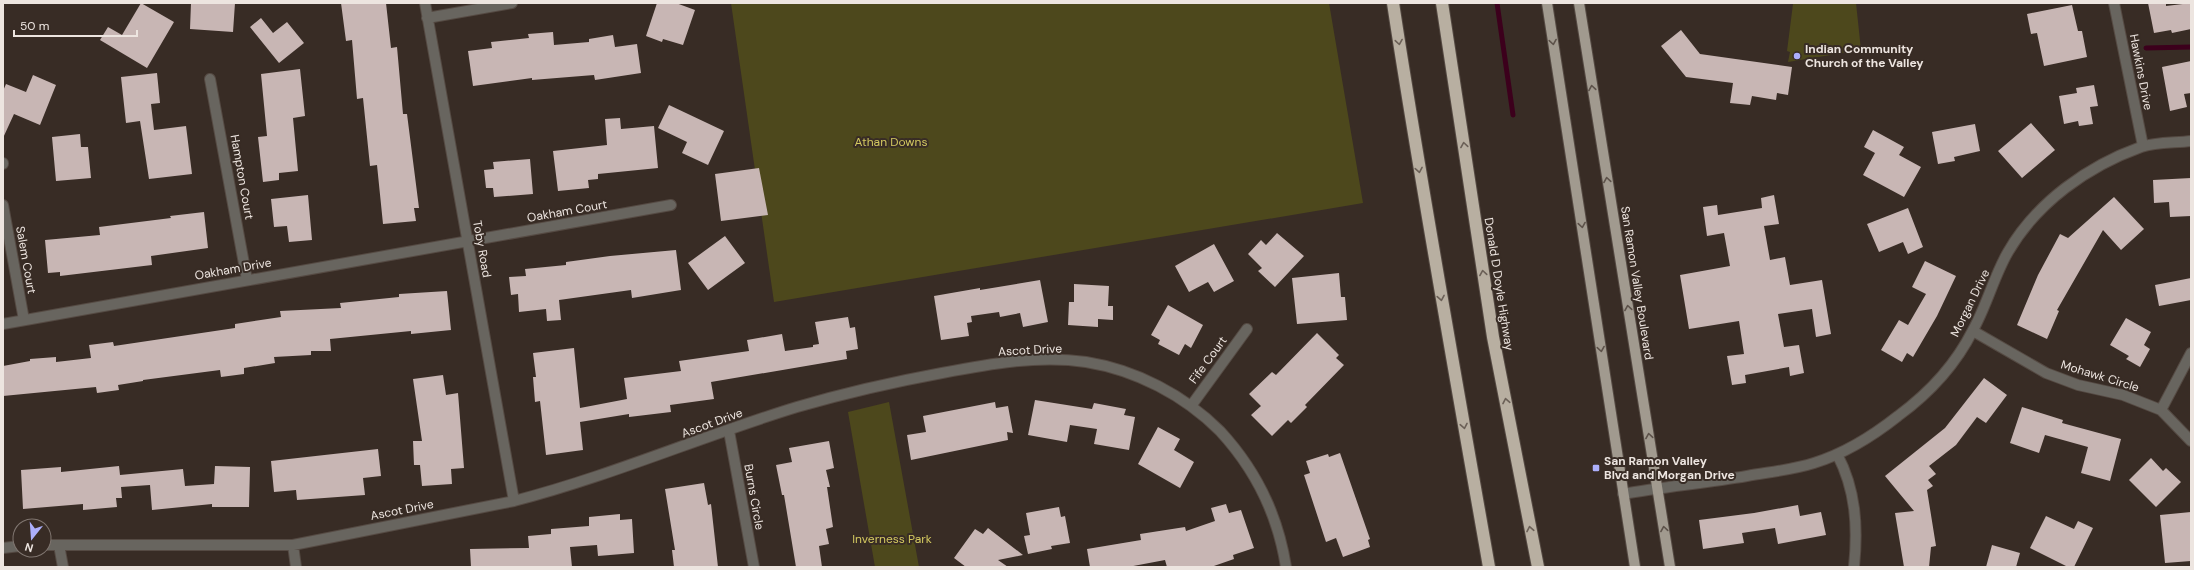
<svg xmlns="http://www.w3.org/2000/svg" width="2194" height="570" font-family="'DM Sans',sans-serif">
  <rect width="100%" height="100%" fill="#382c25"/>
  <path fill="#4d481c" d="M731,3H1329L1363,203L774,302Z
    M1856,3L1861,50L1788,62L1790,52L1787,51L1793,4Z
    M889,402L919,567H875L848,412Z"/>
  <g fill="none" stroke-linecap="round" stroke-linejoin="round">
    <path stroke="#3c001c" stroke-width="5" d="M1497,3L1513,115
      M2146,48L2191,47"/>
  </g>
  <path fill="#c8b6b4" d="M141,3L174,22L147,68L100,40L108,27L122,35Z
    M191,3H235L233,32L190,29Z
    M341,3H386L391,48L397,47L403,114H407L419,208H414L416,221L383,224L377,165L370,166L363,98L357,99L352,40L346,41Z
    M657,3H676L695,10L683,45L663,39L662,42L646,36Z
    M2148,3H2166V6L2191,3V29L2172,33L2171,30L2154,33Z
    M2072,5L2078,31H2082L2087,57L2044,66L2037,33L2031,34L2027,14Z
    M261,18L273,33L287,22L304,43L279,63L250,27Z
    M1681,30L1700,54L1792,67L1788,95L1777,93L1776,100L1752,96L1750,105L1730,103L1733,83L1686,77L1661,46Z
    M553,32L554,45L589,42V39L613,35L615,47L637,44L641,73L595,80L594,75L532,80V78L473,86L468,51L492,48L491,42L529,38L528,34Z
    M2191,61V93L2184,94L2187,107L2170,111L2162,67Z
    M300,69L305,116L293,118L298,171L279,173V180L263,182L258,137L267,136L261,74Z
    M157,73L160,103L151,104L154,130L186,126L192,174L149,179L140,121L126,123L121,77Z
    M33,75L56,85L40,125L14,114L3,138V91L6,84L26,92Z
    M2094,85L2098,106L2090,107L2093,124L2079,126L2078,121L2064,124L2059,96L2077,93L2076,88Z
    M669,105L724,131L708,165L682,153L687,142L658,128Z
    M620,118L621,129L654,126L658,168L598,174V179L588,180L589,188L558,191L553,151L607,145L605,119Z
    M2031,123L2055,150L2022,178L1998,151Z
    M1975,124L1980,151L1954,157L1955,161L1938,164L1932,132Z
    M1873,130L1904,147L1899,155L1921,167L1904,197L1863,175L1875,153L1864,147Z
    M80,134L81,147H88L91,178L56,181L52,137Z
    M530,159L533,194L494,197L493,188H486L484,170L494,169L493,162Z
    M759,168L768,215L721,221L715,174Z
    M2191,178V216L2170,217L2169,202L2154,203L2153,180Z
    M308,195L312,240L289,242L287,226L274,227L271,199Z
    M1774,195L1779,224L1764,226L1770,260L1785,257L1790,285L1822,280L1831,334L1816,337L1812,309L1778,314L1784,347L1799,345L1804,373L1790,376L1789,367L1745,375L1746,383L1732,385L1727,356L1744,354L1739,321L1689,329L1680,275L1730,266L1724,233L1707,236L1703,207L1717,205L1718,215L1762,208L1761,198Z
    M2114,197L2144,229L2121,250L2103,230L2057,310L2059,311L2047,339L2017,325L2038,275L2060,234L2068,238Z
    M1908,208L1923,247L1908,254L1903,242L1879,252L1867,224Z
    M204,212L208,248L151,256L152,265L60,276V272L48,273L45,240L100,235L99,227L171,218L170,216Z
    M1277,233L1304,256L1275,287L1258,271L1262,268L1248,254L1261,240L1266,245Z
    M725,236L745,263L708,290L688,263Z
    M1214,244L1234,281L1214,292L1208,282L1189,292L1175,266Z
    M676,250L681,290L632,298L631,290L559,300L561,320L547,321L546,309L519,312L518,294L511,295L509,277L526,276L525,269L566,265V262L610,256Z
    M1925,261L1956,276L1937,316L1913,357L1907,353L1902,362L1881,350L1899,320L1908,325L1926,294L1912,287Z
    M1339,273L1341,297H1345L1347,320L1297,324L1292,278Z
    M2191,278V300L2159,306L2155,285Z
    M1040,280L1048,322L1023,327L1020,313L1000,317L999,312L971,316L972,322L967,323L969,336L941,340L934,296L980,288V290Z
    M1074,284L1109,286L1108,306H1113V320L1098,319V327L1068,325L1069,302H1074Z
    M447,291L451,330L411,334V331L330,339L331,351H311V355L274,357L275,363L244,368V374L221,377L220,370L143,380V381L118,385L119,390L97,393L96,387L3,396V366L30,361V359L56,357V362L91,358L89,345L113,342L114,346L235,328V324L281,317L280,311L341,308L340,303L399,297V294Z
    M1168,305L1203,325L1191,348L1185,344L1179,355L1158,344L1160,340L1151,335Z
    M848,317L850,328L855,327L858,349L846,351L847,359L711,382L714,399L670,405L671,412L629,417V414L580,422L583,450L546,455L540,401L535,402L533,377H536L533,353L574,348L580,408L627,399L624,378L681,371L679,361L749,351L747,340L782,334L785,351L813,347V345L819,344L815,322Z
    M2126,318L2151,332L2144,345L2150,349L2140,367L2126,359L2129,356L2110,345Z
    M1317,333L1339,355L1336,358L1344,365L1305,405L1307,407L1291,423L1288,420L1272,436L1251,415L1261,406L1249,394L1272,372L1276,375Z
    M443,375L446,395L458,393L464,468L451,469L452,484L422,486L420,465H414L413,441H422L413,379Z
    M1984,378L2007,395L1986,423L1977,417L1956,445L1929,466L1936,474L1928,480L1933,486L1927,490L1936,546L1931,547L1929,567H1904L1895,513L1914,511L1885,476L1945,428Z
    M1035,400L1092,409L1094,403L1126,409L1124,415L1135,417L1129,450L1094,444L1097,429L1070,425L1067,442L1028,435Z
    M995,402L996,408L1008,406L1013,433L1007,432L1008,440L911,460L907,435L926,432L923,416Z
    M2022,407L2063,420L2062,423L2121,439L2110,481L2081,473L2088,447L2045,435L2039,453L2010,443Z
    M1158,427L1180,439L1174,450L1194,462L1180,488L1138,464Z
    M829,441L834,468L826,470L830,487H827L833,527L826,529L829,544L819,546L822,567H796L784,495H782L776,465L792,462L789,448Z
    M378,449L381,476L363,478L365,495L297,500L296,490L274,492L271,461Z
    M1340,453L1370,539L1368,540L1370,547L1343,557L1336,538L1326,542L1304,475L1310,473L1306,461L1328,454L1329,457Z
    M2151,458L2163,471L2166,468L2181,482L2156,507L2129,480Z
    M119,466L120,475L183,469L185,486L214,484L215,466L250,467L249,507H212V504L152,510L150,485L121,487L122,498H116L117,507L83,510V504L23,509L21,470L61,467V472Z
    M704,483L708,505L711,504L718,567H674L672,550H675L665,489Z
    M1226,504L1229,513L1241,510L1254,548L1233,555L1234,559L1211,567H1167L1165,560L1128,567H1090L1087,549L1141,540L1140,534L1185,527L1186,531L1215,521L1211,508Z
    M1798,505L1800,516L1821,512L1826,535L1778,544L1775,528L1742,533L1744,543L1703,549L1699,520L1754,513Z
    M1059,507L1061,517L1065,516L1070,543L1051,546L1052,549L1028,554L1024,536L1030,535L1026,513Z
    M2191,512V561L2165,563L2160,515Z
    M620,514V520L632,519L634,553L598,556L597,545L570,547L572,567H471L470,549L529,548L528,536L551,534V529L589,526V517Z
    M2046,516L2074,529L2078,521L2093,528L2074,567H2068L2030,548Z
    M988,528L1023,555L998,560L1008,567H966L954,558L975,529L983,534Z
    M1992,545L2020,553L2016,567H1986Z"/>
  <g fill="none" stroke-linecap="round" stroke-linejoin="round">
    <defs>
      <path id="minor" d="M425,3L514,501
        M2114,3L2143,146
        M427,18L512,3
        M210,79L247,280
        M3,164V163
        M3,205L24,320
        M3,324L671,205
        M1973,331L2046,373L2078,385L2123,395L2161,410L2191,441
        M1191,406L1247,329
        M2161,410L2191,353
        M729,431L754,567
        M1837,454C1856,490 1858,527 1854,567
        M1623,494C1664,487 1705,483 1747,476C1769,472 1792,470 1814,463C1843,454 1874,435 1898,416C1928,394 1956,364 1973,330C1987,305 1994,276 2008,252C2037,202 2088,166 2141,147C2156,142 2175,143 2191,141
        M44,545H293L514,501C611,476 702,436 797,407C845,393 893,382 942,373C989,364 1038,355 1086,362C1136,370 1184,395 1220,431C1256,470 1278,515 1286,567
        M59,545L63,567
        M293,545L296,567
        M3,548L20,546"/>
      <path id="major" d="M1547,3L1635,567
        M1579,3L1670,567"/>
      <path id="highway" d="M1393,3C1422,192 1456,379 1489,567
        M1442,3L1493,337L1538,567"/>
    </defs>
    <use href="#minor" stroke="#554a43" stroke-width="12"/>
    <use href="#major" stroke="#554a43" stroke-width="12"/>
    <use href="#highway" stroke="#554a43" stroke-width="14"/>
    <use href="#minor" stroke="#68655f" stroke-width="10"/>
    <use href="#major" stroke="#a19a8f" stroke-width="10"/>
    <use href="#highway" stroke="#b8afa1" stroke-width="12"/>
  </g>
  <defs><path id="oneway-chevron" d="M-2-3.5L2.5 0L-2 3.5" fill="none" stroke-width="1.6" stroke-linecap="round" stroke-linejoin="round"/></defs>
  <g stroke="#6b6057">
    <use href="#oneway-chevron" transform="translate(1399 42) rotate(81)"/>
    <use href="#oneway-chevron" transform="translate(1464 145) rotate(-99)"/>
    <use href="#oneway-chevron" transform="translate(1419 170) rotate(80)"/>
    <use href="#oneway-chevron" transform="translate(1483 273) rotate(-99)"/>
    <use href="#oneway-chevron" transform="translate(1441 298) rotate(80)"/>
    <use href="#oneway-chevron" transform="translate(1506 401) rotate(-101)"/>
    <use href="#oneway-chevron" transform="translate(1464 426) rotate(79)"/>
    <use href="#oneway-chevron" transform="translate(1530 529) rotate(-101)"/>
  </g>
  <g stroke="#5d524a">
    <use href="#oneway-chevron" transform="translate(1553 42) rotate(81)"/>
    <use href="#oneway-chevron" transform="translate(1592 88) rotate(-99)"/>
    <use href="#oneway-chevron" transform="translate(1607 180) rotate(-99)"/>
    <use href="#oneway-chevron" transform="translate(1582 225) rotate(81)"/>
    <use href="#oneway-chevron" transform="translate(1628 308) rotate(-99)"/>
    <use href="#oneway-chevron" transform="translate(1601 349) rotate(81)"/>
    <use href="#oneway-chevron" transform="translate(1649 436) rotate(-99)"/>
    <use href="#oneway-chevron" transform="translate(1664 529) rotate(-99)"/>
  </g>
  <g fill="#acaffb" stroke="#382c25" stroke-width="1.5">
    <circle cx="1797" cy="56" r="4"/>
    <rect x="1592" y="464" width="8" height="8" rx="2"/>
  </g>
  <g text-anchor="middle" stroke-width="4" stroke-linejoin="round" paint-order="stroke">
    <g font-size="12" font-weight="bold" fill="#ede5e0" stroke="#382c25" text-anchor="start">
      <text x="1805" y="53">Indian Community<tspan x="1805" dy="14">Church of the Valley</tspan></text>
      <text x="1604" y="465">San Ramon Valley<tspan x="1604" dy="14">Blvd and Morgan Drive</tspan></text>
    </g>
    <g font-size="12" fill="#ede5e0" stroke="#382c25">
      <text transform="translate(2141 72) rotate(79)" y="4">Hawkins Drive</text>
      <text transform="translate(242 177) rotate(80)" y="4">Hampton Court</text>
      <text transform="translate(567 211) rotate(-10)" y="4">Oakham Court</text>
      <text transform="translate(482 249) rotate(80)" y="4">Toby Road</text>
      <text transform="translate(26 260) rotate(80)" y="4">Salem Court</text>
      <text transform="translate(233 269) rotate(-10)" y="4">Oakham Drive</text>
      <text transform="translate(1637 283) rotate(81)" y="4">San Ramon Valley Boulevard</text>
      <text transform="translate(1499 284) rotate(81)" y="4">Donald D Doyle Highway</text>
      <text transform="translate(1970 303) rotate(-64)" y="4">Morgan Drive</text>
      <text transform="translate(1030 350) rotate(-3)" y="4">Ascot Drive</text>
      <text transform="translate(1208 360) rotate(-54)" y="4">Fife Court</text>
      <text transform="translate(2100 376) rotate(17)" y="4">Mohawk Circle</text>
      <text transform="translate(712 423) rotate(-20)" y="4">Ascot Drive</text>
      <text transform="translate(754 497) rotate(80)" y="4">Burns Circle</text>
      <text transform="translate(402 510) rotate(-11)" y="4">Ascot Drive</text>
    </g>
    <g font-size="12" fill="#d3c860" stroke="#382c25">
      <text x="891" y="146">Athan Downs</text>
      <text x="892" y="543">Inverness Park</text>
    </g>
  </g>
  <rect width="2194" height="570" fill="none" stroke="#ede5e0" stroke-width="8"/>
  <g transform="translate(32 538) rotate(197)"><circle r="19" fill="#382c25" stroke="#807670"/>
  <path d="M0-3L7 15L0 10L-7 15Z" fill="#acaffb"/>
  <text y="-6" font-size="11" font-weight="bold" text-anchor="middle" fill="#ede5e0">N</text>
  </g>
  <path d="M14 30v6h123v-6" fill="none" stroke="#ede5e0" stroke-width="2"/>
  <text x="20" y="30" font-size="12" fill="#ede5e0" stroke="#382c25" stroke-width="3" paint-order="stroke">50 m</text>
</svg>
